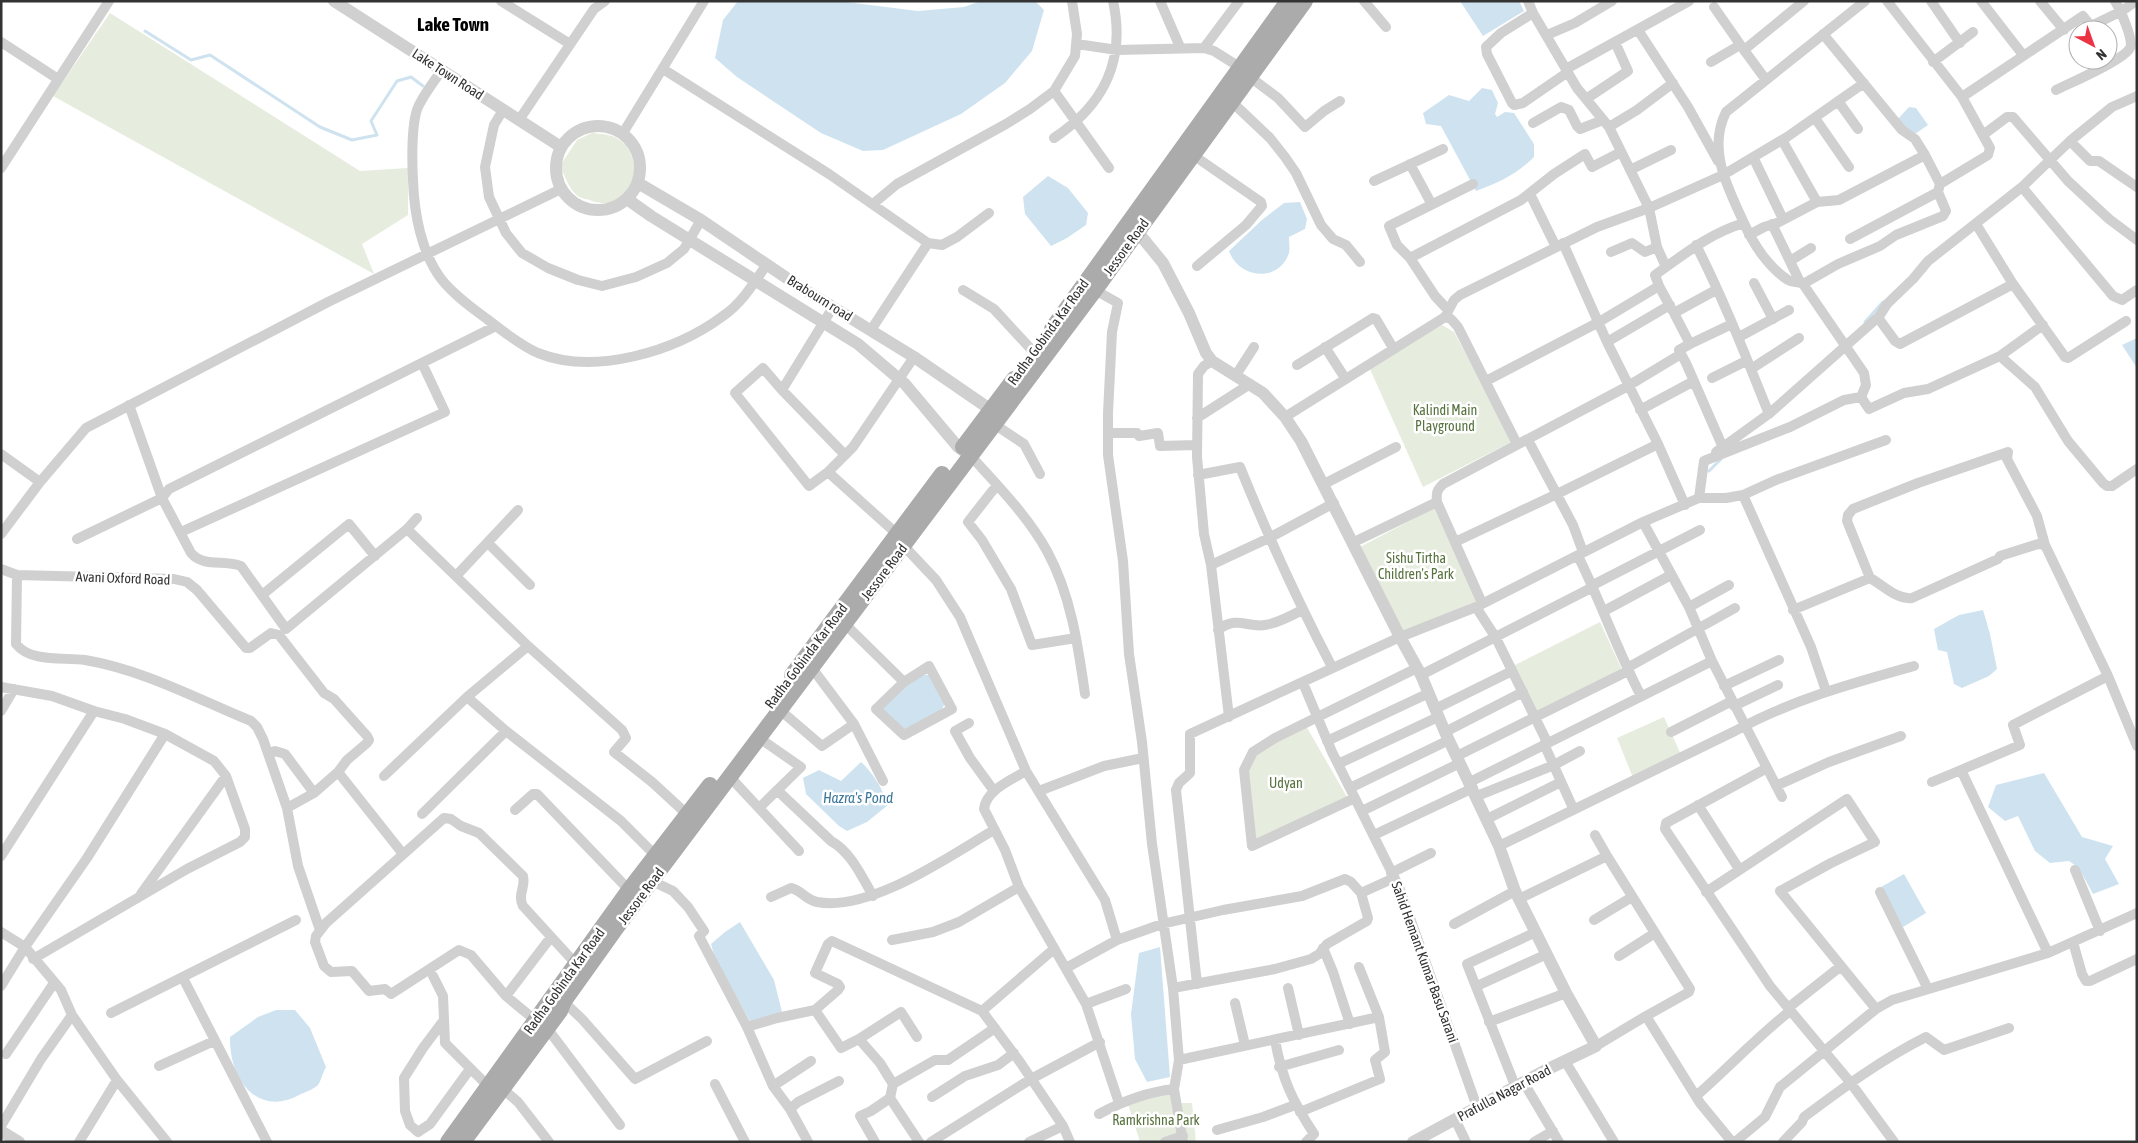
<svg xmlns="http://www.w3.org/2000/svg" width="2138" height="1143" font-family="'Asap Condensed',sans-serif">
  <rect width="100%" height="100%" fill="#fff"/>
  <path fill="#e6ecde" d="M110,13L360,171L408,168V215L362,244L374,274L53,96Z
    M592,133C602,134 610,134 618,139C647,156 636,215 592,201C588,199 581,199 578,196C569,190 565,176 560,166L577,140Z
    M1442,325L1454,332L1513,441L1423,487L1369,367Z
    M1434,508L1477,601L1404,633L1360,547Z
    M1600,622L1623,672L1534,717L1509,668Z
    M1664,717L1682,757L1634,780L1617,738Z
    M1302,719L1351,804L1250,850L1243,799L1254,747Z
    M1174,1089L1179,1103H1192L1196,1142H1140L1128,1104Z"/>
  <path fill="#cee3ef" d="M738,1H838L918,11L964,7L981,1H1035L1044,10L1032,51L1005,83L961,114L883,150L863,151L821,133L737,77L715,58L723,20Z
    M1460,1H1519L1524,11L1483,36Z
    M1482,88L1492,90L1498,103L1495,114L1497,117L1505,112L1514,113L1534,144V157C1517,174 1499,183 1476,191L1441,126L1426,124L1423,113L1449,95L1469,101Z
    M1909,107L1916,108L1928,125L1912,136L1897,120Z
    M1048,176L1068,188L1088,213L1086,225L1067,238L1051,246L1025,214L1023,197Z
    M1300,202L1307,219L1305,229L1289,237C1289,242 1290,249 1289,253C1279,283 1239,279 1229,251L1262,220L1284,203Z
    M2137,338V368L2122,345Z
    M1983,610L1990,634L1997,669L1989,676L1962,688L1954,684L1947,652L1938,650L1934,629L1959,615Z
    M919,674L929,675L945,703L941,711L904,731L881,710Z
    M861,762C874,774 882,788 888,805L867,822L847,831L839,826L806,794L803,778L819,770L841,781Z
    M2044,773L2082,837L2113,846L2105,859L2119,884L2093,894L2079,868L2069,861L2050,863L2035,851L2018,816L2005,821L1988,807L1996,785Z
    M1904,874L1926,913L1903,927L1881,887Z
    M740,922L774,980L782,1012L752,1025L715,958L711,944L725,932Z
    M1160,947L1170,1077L1147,1082L1135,1059L1131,1014L1139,953Z
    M276,1010H295L310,1028L326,1067C323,1072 321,1081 318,1085C314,1089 306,1092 301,1094C257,1119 229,1078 230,1037L258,1017Z"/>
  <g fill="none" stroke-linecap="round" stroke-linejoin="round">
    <path stroke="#cee3ef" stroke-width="3" d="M145,31L191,60L210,55L320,127L352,140L377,135L371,121L397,81L411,77L423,86
      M1865,322L1883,302
      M1709,471L1721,459"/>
    <path stroke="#d0d0d0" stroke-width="10" d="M501,1L570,44
      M1160,1L1180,47
      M1364,1L1386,27
      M1528,1L1533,13L1577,88L1609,127L1649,208L1657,247L1666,267C1691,249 1714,232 1744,223C1753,244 1769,268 1788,280C1793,283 1798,281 1803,284
      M1887,1L1962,97L1990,148L1988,155L1940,184
      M1931,1L1960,43
      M1981,1L2023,55
      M2040,1L2064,30
      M1714,7L1744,50
      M1533,13L1501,33L1486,47L1487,54L1512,103L1514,105L1523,103L1568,72
      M1638,30L1688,107L1718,161
      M1823,34L1902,130L1915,139L1925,155
      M1547,35L1575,23L1612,1
      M1,42L58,79
      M1077,44L1117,50L1204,48L1214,51L1241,68
      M1204,48L1239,1
      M1711,62L1740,45
      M1933,62L1973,32
      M663,69L829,174L928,243L942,245L957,237L989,213
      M1566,69L1689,1
      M442,70C434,81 425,93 419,105C411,120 412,162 413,180C414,212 421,253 442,280C454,295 472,308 487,319C501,330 522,346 538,353C595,376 676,351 723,316C742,303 754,283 767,264
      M1250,77L1278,98L1305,127L1324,111L1340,101
      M1766,80L1744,50L1804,1
      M2056,90C2070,83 2124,60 2130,48C2134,40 2120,9 2115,1
      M1054,91L1109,168
      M1962,97L2083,16L2091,26L2122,11L2136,1
      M1586,99L1628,71L1615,42
      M1838,101L1858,129
      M1232,102L1270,138L1285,157L1296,173L1321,225L1333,239L1346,245L1360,262
      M503,110L494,125L485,167L489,197L506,233L522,253L548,268L578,280L602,286L636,277L667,263L684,249L701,220
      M1815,118L1849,167
      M519,120L594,9L605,1
      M1533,123L1561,107L1569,110L1577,126L1580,129L1603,120
      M1609,127L1637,110L1673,83
      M623,133L704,1
      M1983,135L2007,117H2013L2068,181L2109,219L2137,240
      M1054,138C1104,105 1126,61 1113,1
      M1782,140L1817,202
      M2070,141L2090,161H2099L2137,187
      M1193,155L1261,202L1262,206L1246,225L1197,266
      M1753,157L1783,219
      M1410,164L1431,203
      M1,168L109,1
      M1630,170L1671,150
      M1374,181L1443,149
      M2022,187L2113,296L2122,300L2137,290
      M1530,194L1556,247
      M873,204L897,184L1006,124L1030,109L1054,91L1075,56L1077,34L1072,1
      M1744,223C1728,188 1707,150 1726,112L1865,1
      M1772,224L1800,282
      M1976,224L2013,284
      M1850,239L1938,192
      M1563,243L1607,342L1658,444L1685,505
      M1696,245C1724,300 1746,357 1769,414
      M1611,252L1632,243L1645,252L1657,247
      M1410,258L1397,245L1389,226L1473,184
      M1790,261L1811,248
      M1666,267L1655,275L1659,286L1672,310
      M1754,283L1773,319
      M963,290L994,309L1041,360
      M1095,290L1118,303L1112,332L1108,413V455L1123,561L1129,654L1142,742L1152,844L1173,988L1179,1060L1174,1089L1183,1142
      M1716,290L1674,313L1690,344L1679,350L1686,363L1721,443
      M833,307L782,390L845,455
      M1448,310L1435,296L1410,258L1521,200L1554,174L1585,154L1592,167L1621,152
      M1445,317L1454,300L1460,295L1597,227L1649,208L1723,175L1787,137L1864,83
      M1878,318L1887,304L1913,279L1928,261L2022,187L2070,141L2112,107L2137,96
      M871,330L928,243
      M1739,337L1789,310
      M1607,342L1670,305
      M1690,344L1732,324
      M1325,347L1345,378
      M2000,356L2035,387L2068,441L2103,483L2107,486H2112L2137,469
      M1212,361L1204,366L1198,374L1197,457L1204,534L1211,565L1229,717
      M1297,365L1373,318L1376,319L1393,348
      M1751,369L1799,338
      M1236,375L1254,347
      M1712,378L1746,361
      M1486,381L1599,322L1659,286
      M782,390L763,368L735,393L809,486L828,472L853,447L914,357
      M1861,397L1869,409L1904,393L1928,389L2000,356L2043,325
      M129,405L162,498L191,553C204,568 224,559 241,566L286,629L407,529L417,518
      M1640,410L1694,381
      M1285,417L1445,317L1451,319L1458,327L1517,444
      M1197,418L1250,384
      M994,424L1024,444L1040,474
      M1108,433H1137L1139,436L1158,433L1160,446L1197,445
      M1528,440L1573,525L1583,552
      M1716,452L1770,413L1876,319H1879L1895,341L1900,344L2013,284L2065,357L2068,358L2126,321
      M1,454L40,482
      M970,455C997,485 1027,515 1047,551C1071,595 1078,645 1085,694
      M828,472L897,534
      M1198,475L1240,467C1268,536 1298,602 1332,667
      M1324,484L1396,447
      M997,485L968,522L982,540L1011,589L1032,645L1076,638
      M1743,495L1811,647L1826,691
      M1699,498L1704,461L1790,427L1844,400L1861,397L1866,385L1864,373L1803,284L1838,264L1880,246L1896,235L1943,216L1946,211L1938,192L1940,184L1925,155L1839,200L1817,202L1777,223L1764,227L1749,235
      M1643,522L1689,607L1712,661L1767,768L1666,823L1665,829L1770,986L1850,1082L1894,1142
      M407,529L528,646L622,730L626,738L614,752L652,782L690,817
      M181,532L445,412L422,363
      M1,534L40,482L86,428L328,302L561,189
      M77,539L162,498L169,489L496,326
      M1455,542L1557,494L1658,444
      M488,543L530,585
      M1352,543L1437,502
      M903,545L936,580L960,617L1026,771L1105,900L1117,940
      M1578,556C1601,602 1617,650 1641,696
      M1211,565L1269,538L1334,503
      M1,569L17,575L174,579L187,582L197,590L246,648H250L271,633L279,635L324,693L334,699L367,736L369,740L367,743L347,760L338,772L403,854
      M17,575L16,644C31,663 64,657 85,660C144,670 197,699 251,721L257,727L263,739L287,808L298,866L320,930
      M456,576L518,510
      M1870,578L1847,521L1848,515L1853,509L1918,483L2008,452L2007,459L2037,516L2045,545L2108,676L2137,746
      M1593,585L1700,530
      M262,595L349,524L375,556
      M1482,603L1437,502C1436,493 1437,490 1443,484L1628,386L1681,354
      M1476,607L1496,638L1547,742
      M1689,607L1729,585
      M1793,610L1870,578C1883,585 1897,600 1912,598L1998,559L2000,556L2038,544L2045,545
      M1604,611L1671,575
      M845,624L904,682
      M1218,630C1237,615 1247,628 1265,625C1278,623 1291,616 1302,610
      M929,666L952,709L904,735L876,709L904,682Z
      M812,668L854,724L883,781
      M1627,668L1735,608
      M1421,675L1593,587
      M1303,683L1332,752L1399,887L1477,1107
      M1724,686L1779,660
      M1,687L52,696L94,711L125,719L165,734L214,761L226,776L245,829V837L240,842L187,869L33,959
      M467,697L506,731L621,821L659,859
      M1734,706L1778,685
      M1435,709L1512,671
      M780,710L822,746L854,724
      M1,711L14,689
      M969,723L955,731L970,758L994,791
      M1445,732L1523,692
      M1671,732L1732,701
      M757,740L765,742L801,767L759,808
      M1327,741L1429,693
      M1544,744L1573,808
      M269,754L275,751L285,754L314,793
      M1457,756L1628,671
      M1338,764L1438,717
      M1767,768L1782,797
      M1026,771C1011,780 986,790 984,809L1005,850L1019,887L1086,1004L1119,1103
      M384,776L467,697L528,646
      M730,777L799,851
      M1470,782L1712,661
      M1932,782L1961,770
      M1776,786L1829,762L1901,736
      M1350,788L1449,740
      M777,790L831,841C851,852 862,877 873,896
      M1039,791L1104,766L1143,758
      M1477,796L1554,765L1580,751
      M1355,798L1252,846L1244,770L1253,752L1275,738L1417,668
      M1698,805L1739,869
      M287,808L314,793L338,772
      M515,810L533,794H537L629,890
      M1362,811L1460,763
      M422,814L506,731
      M1487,819L1561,782
      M1374,835L1473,788
      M1595,835L1607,856
      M1499,846L1735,731C1791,700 1853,683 1914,666
      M1,856L94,711
      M2075,870L2100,931
      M1391,873L1431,853
      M652,881L673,891L688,907L704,931L699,936L747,1027L773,1086L790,1109L808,1142
      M1706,892L1847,799L1875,842L1831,863L1780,891L1876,1009
      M1880,892L1928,989
      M141,894L226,776
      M771,897L791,888C801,890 806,900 817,902C871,912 949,856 994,830
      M1519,899L1607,856L1690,989L1689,992L1646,1016L1700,1103L1732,1142
      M1594,920L1632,897
      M1454,924L1515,891
      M1,932L25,947L61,990L72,1015L83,1031L117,1080L167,1142
      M892,940L933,932L959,922L1019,887
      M2073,942L2082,974L2086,981H2090L2137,959
      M1323,948L1333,972L1350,1024
      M2048,953L1961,770L2020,745L2013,725L2108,676
      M1619,956L1655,933
      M1066,968L1117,940L1162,924L1223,910L1302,896L1345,879L1351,882L1361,893L1394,878
      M433,976L443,996L445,1043L487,1085L503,1089L518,1102L549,1142
      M183,978L267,1142
      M1197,984L1176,790L1179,783L1190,773V734L1400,637L1476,607L1643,522L1699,498H1726L1743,495L1776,480L1886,440
      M1,986L25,947L87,858L165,734
      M1477,986L1547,954
      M1173,988L1275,969L1311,959L1319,954L1327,944L1367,921L1368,918L1361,893
      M1288,988L1299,1035
      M506,996L551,937
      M560,998L582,1019L635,1079L707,1041
      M1235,1003L1245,1045
      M1086,1004L1126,989
      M1788,1008L1841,966
      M815,1010L841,1048L859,1039L901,1012L917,1037
      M982,1011L1054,949
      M111,1013L296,920
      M444,1020L423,1048L404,1078L405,1111L410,1125L418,1132L430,1124L470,1069
      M535,1020L506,996L471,955L459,950L391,994L385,989L369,991L352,971L331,972L324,966L315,942L316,936L326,923L444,818L451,819L461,826L479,833L523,876C526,887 517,895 523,906L576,964
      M1489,1022L1566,993
      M747,1027L777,1018L815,1010L838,990L840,987L838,984L815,973L828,944L832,941L982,1011L1020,1062L1063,1126L1070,1142
      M547,1028L620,1125
      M859,1039L880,1063L893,1084
      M1275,1040C1282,1079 1292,1100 1314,1134L1306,1142
      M1596,1046L1646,1016
      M6,1054L54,983
      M1179,1060L1379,1017
      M1565,1061L1614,1142
      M159,1066L214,1041
      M1279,1067L1339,1050
      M1524,1083L1559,1142
      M715,1084L745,1142
      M773,1086L811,1061
      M1516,1088L1467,964L1536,932
      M1696,1096C1728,1068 1757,1037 1790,1011
      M932,1097L965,1076L998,1065L1014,1053
      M890,1098L919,1142
      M790,1109L798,1102L839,1081
      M1300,1112L1380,1079L1375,1060L1385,1052L1379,1017L1359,967
      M1099,1114C1123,1101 1147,1092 1174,1089
      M1455,1119L1466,1142
      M1,1126L41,1059L72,1015
      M1217,1130L1263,1117L1295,1105
      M79,1142L117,1080
      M875,1142L860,1116L871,1111L890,1098L893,1084L935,1060H948L995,1028
      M931,1142L1031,1079L1100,1042
      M1029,1142L1063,1126
      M1165,1142L1183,1136
      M1534,1142L1553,1131
      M1735,1142L1765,1117L1780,1087L1876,1009L1892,1000L2048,953L2137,913
      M1783,1142L1802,1122L1804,1117C1843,1088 1882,1059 1926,1037L1944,1050L2009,1028"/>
    <path stroke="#d0d0d0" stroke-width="12" d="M334,1L561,147
      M556 168a42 42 0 1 1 84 0a42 42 0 1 1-84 0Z
      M638,183L701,220L800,287L914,357L997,414
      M627,199L651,216L858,344L905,384L958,447L969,455
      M1132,225L1163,263L1189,313L1206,353L1212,361L1263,393L1285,417L1301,441L1400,637L1421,675L1445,732L1499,846L1515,891L1566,993L1596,1046L1544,1071L1413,1142
      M1,1131L19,1142"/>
    <path stroke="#ababab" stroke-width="16" d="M1052,329L1288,1
      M963,447L1014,379
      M792,675L942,474
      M448,1142L629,890L710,785
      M463,1142L560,1011L564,1001L614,931L1095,290L1305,1"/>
  </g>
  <g text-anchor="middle" stroke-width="5" stroke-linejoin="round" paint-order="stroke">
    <g font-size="14" fill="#333" stroke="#fff">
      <text transform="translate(448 74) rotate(33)" y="5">Lake Town Road</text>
      <text transform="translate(1126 247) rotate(-54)" y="5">Jessore Road</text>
      <text transform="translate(820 298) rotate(32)" y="5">Brabourn road</text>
      <text transform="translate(1048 332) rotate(-54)" y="5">Radha Gobinda Kar Road</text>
      <text transform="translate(884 572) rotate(-53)" y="5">Jessore Road</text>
      <text transform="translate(123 578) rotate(2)" y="5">Avani Oxford Road</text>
      <text transform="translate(806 656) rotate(-53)" y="5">Radha Gobinda Kar Road</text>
      <text transform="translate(641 896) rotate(-53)" y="5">Jessore Road</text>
      <text transform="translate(1425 962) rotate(70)" y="5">Sahid Hemant Kumar Basu Sarani</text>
      <text transform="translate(564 981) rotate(-54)" y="5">Radha Gobinda Kar Road</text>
      <text transform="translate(1504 1093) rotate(-28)" y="5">Prafulla Nagar Road</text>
    </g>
    <g font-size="14" fill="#57723d" stroke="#fff">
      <text x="1445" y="415">Kalindi Main<tspan x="1445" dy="16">Playground</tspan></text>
      <text x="1416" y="563">Sishu Tirtha<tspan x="1416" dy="16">Children's Park</tspan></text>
      <text x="1286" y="788">Udyan</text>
      <text x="1156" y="1125">Ramkrishna Park</text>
    </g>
    <g font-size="15" font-style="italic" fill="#3c779a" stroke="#fff">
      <text x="858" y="803">Hazra's Pond</text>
    </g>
    <g font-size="19" font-weight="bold" fill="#000" stroke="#fff">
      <text x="453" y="31">Lake Town</text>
    </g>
  </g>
  <rect width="2138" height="1143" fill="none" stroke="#333333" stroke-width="5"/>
  <g transform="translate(2093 45) rotate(139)"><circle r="24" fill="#ffffff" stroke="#adadad"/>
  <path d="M0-4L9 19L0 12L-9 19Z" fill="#ec3344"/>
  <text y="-8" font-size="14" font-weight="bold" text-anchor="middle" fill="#333333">N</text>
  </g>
</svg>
